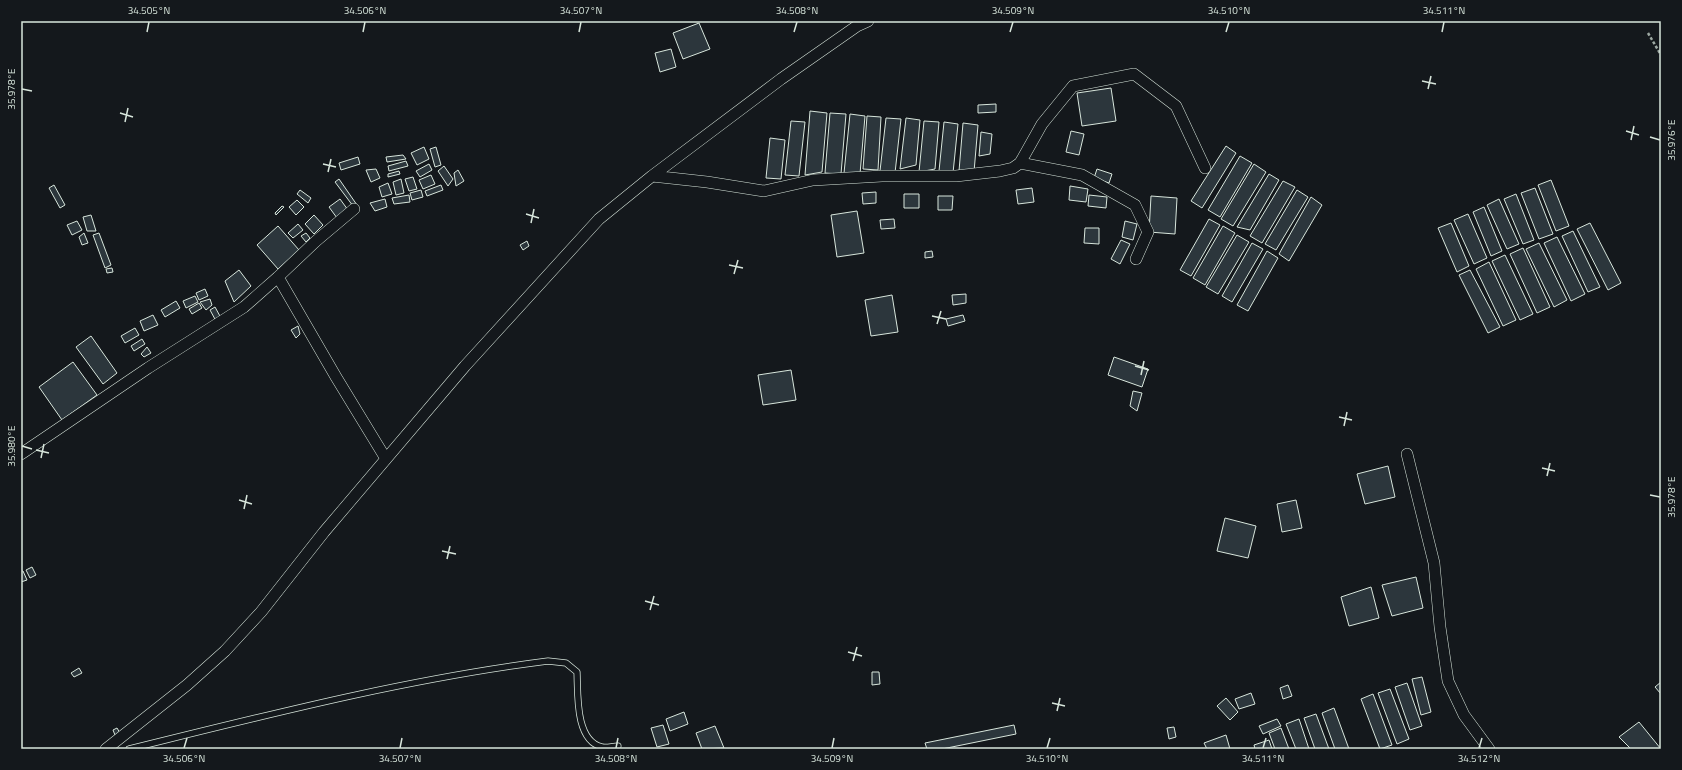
<svg xmlns="http://www.w3.org/2000/svg" width="1682" height="770" font-family="'Titillium Web',sans-serif">
  <rect width="100%" height="100%" fill="#14181c"/>
  <path fill="#2c363c" stroke="#d8e6dc" d="M699,23L710,49L683,59L673,33Z
    M671,49L676,67L660,72L655,53Z
    M1111,88L1116,121L1082,126L1077,93Z
    M996,104V112L978,113V105Z
    M810,111L827,113L822,172L805,175Z
    M830,113L846,114L841,174L825,173Z
    M850,114L865,116L860,174L844,173Z
    M867,116L881,117L878,170L863,169Z
    M886,118L901,119L895,173L880,171Z
    M906,118L920,120L916,165L900,169Z
    M791,121L805,122L799,176L785,175Z
    M924,121L939,122L935,169L919,172Z
    M944,122L958,124L953,173L939,171Z
    M963,123L978,125L974,172L959,171Z
    M1071,131L1084,134L1079,155L1066,152Z
    M981,132L992,134L990,154L979,156Z
    M770,138L785,140L781,179L766,178Z
    M1226,146L1236,153L1202,208L1191,201Z
    M424,147L429,159L417,165L411,153Z
    M436,147L441,165L435,167L430,149Z
    M403,155L406,159L387,162L386,157Z
    M1240,156L1252,163L1220,217L1208,210Z
    M358,157L360,164L341,170L339,163Z
    M406,161L408,166L389,171L388,166Z
    M429,164L432,170L420,177L416,171Z
    M1254,164L1266,172L1233,226L1221,219Z
    M444,166L453,179L448,186L438,171Z
    M376,169L380,178L371,182L366,170Z
    M1097,169L1112,174L1109,183L1094,178Z
    M458,170L464,181L456,186L454,173Z
    M399,171L400,174L388,177V174Z
    M1269,174L1279,180L1250,230L1237,227Z
    M431,175L435,184L423,189L419,180Z
    M413,177L417,189L409,191L405,179Z
    M339,179L357,205L353,206L335,182Z
    M401,179L404,193L396,195L393,182Z
    M1551,180L1569,226L1556,231L1538,185Z
    M1283,181L1295,187L1262,243L1250,236Z
    M388,183L392,194L382,197L379,187Z
    M54,185L65,205L60,208L49,188Z
    M441,185L443,190L427,196L425,191Z
    M1070,186L1088,189L1086,202L1069,200Z
    M1032,188L1034,202L1018,204L1016,190Z
    M1535,188L1553,234L1539,239L1521,193Z
    M300,190L311,198L308,203L297,194Z
    M421,190L423,197L412,200L410,193Z
    M1297,190L1308,197L1276,250L1265,244Z
    M876,192V203L863,204L862,193Z
    M904,194H919V208H904Z
    M1516,194L1534,240L1523,244L1504,199Z
    M409,195L410,202L394,204L392,198Z
    M1089,195L1107,197L1106,208L1088,206Z
    M938,196H953L952,210H938Z
    M1151,196L1177,198L1175,234L1149,232Z
    M1311,197L1322,205L1289,261L1279,254Z
    M340,199L348,210L337,218L329,207Z
    M385,199L387,207L375,211L370,203Z
    M1499,199L1519,244L1507,249L1487,205Z
    M297,200L304,207L296,215L289,207Z
    M282,206L284,207L276,215L275,213Z
    M1484,207L1502,251L1491,256L1473,212Z
    M857,211L864,253L837,257L831,215Z
    M1468,214L1487,258L1474,264L1454,220Z
    M91,215L96,231H87L83,217Z
    M314,215L323,225L314,234L305,224Z
    M894,219L895,228L881,229L880,220Z
    M1209,219L1220,225L1191,276L1180,270Z
    M77,221L82,230L72,235L67,225Z
    M1125,221L1137,224L1133,240L1122,237Z
    M1451,223L1469,266L1457,272L1438,228Z
    M1590,223L1621,283L1608,290L1577,229Z
    M298,224L303,230L293,238L288,233Z
    M278,226L299,250L278,269L257,245Z
    M1223,226L1235,233L1205,285L1193,278Z
    M1085,228H1099V244L1084,243Z
    M1573,231L1600,287L1588,292L1562,236Z
    M84,233L88,243L82,245L79,237Z
    M99,233L111,265L105,268L93,235Z
    M306,233L310,238L306,242L301,236Z
    M1237,235L1249,242L1218,294L1206,287Z
    M1557,237L1585,294L1571,301L1544,243Z
    M1121,240L1130,244L1120,264L1111,259Z
    M527,241L529,246L523,250L520,245Z
    M1252,243L1263,249L1232,302L1222,296Z
    M1539,243L1567,300L1554,307L1526,249Z
    M1523,248L1550,307L1537,313L1510,254Z
    M932,251L933,257L925,258V252Z
    M1267,251L1278,258L1248,311L1237,305Z
    M1505,255L1533,314L1520,320L1492,261Z
    M1489,262L1516,320L1503,326L1476,269Z
    M112,268L113,272L107,273L106,269Z
    M239,270L251,286L234,302L225,281Z
    M1470,270L1500,327L1488,333L1459,275Z
    M205,289L208,296L199,300L196,293Z
    M966,294V303L953,305L952,295Z
    M892,295L898,332L871,336L865,300Z
    M195,296L198,302L186,308L183,301Z
    M210,299L212,305L206,310L200,302Z
    M176,301L180,308L165,317L161,310Z
    M199,303L202,308L192,314L189,309Z
    M215,307L221,318L216,321L210,310Z
    M153,315L158,325L144,331L140,321Z
    M963,315L965,321L948,326L946,319Z
    M298,326L300,334L296,338L291,330Z
    M135,328L139,335L125,343L121,336Z
    M91,336L117,373L103,384L76,347Z
    M142,339L145,344L134,351L131,346Z
    M147,347L151,353L144,357L141,354Z
    M1114,357L1148,369L1142,387L1108,375Z
    M73,362L97,395L62,420L39,387Z
    M791,370L796,400L763,405L758,375Z
    M1133,391L1142,393L1137,411L1130,406Z
    M1388,466L1395,497L1365,504L1357,474Z
    M1296,500L1302,528L1282,532L1277,504Z
    M1225,518L1256,526L1248,558L1217,551Z
    M32,567L36,575L30,578L26,570Z
    M21,571H23L27,580L21,582Z
    M1416,577L1423,608L1392,616L1382,585Z
    M1371,587L1379,618L1349,626L1341,597Z
    M79,668L82,673L74,677L71,673Z
    M872,672H879L880,684L872,685Z
    M1422,677L1431,712L1421,715L1412,679Z
    M1661,682V694L1655,687Z
    M1407,683L1422,726L1410,730L1395,687Z
    M1288,685L1292,696L1283,699L1280,688Z
    M1390,689L1409,739L1397,744L1378,693Z
    M1251,693L1255,704L1239,709L1235,699Z
    M1373,694L1392,745L1380,749L1361,699Z
    M1226,698L1238,712L1230,720L1217,706Z
    M1334,708L1349,749H1335L1322,713Z
    M684,712L688,724L670,731L666,719Z
    M1316,714L1329,749H1315L1304,718Z
    M1277,719L1281,726L1263,734L1259,726Z
    M1299,719L1309,749H1296L1286,724Z
    M1639,722L1661,749H1631L1619,737Z
    M663,725L669,744L657,747L651,728Z
    M1014,725L1016,734L942,749H927L925,743Z
    M715,726L724,748L702,749L696,733Z
    M1174,727L1176,737L1169,739L1167,728Z
    M117,728L120,733L115,735L113,730Z
    M1281,728L1289,749H1275L1269,733Z
    M1226,735L1230,749H1207L1204,743Z
    M1269,740L1272,749H1255L1254,745Z"/>
  <g fill="none" stroke-linecap="round" stroke-linejoin="round">
    <defs>
      <path id="service" d="M129,749C267,715 406,679 548,661L566,663L577,672C578,694 575,741 602,747C607,748 613,746 618,746"/>
      <path id="minor" d="M1020,163L1082,175L1135,205L1148,232L1136,259
        M652,176L707,182L764,191L813,180L882,176H956L1000,171L1013,168L1020,163L1042,124L1073,86L1134,74L1176,106L1205,168
        M354,209L316,241L278,277L336,377L386,459
        M21,454L148,368L244,307L278,277
        M1407,454L1434,563L1440,627L1448,681L1464,715L1489,749
        M106,749L187,685L225,651L261,612L324,532L465,366L599,219L652,176L781,79L857,26L868,21"/>
    </defs>
    <use href="#service" stroke="#d8e6dc" stroke-width="7"/>
    <use href="#minor" stroke="#d8e6dc" stroke-width="12"/>
    <path stroke="#9da8a2" stroke-width="2.5" stroke-dasharray="3 2" stroke-linecap="butt" d="M1648,33L1661,55"/>
    <use href="#service" stroke="#14181c" stroke-width="5.5"/>
    <use href="#minor" stroke="#14181c" stroke-width="11"/>
  </g>
  <path fill="none" stroke="#d8e6dc" stroke-width="1.5" d="M147,32L149,22M363,32L365,22M579,32L581,22M794,32L797,22M1010,32L1013,22M1226,32L1229,22M1442,32L1444,22M1422,81L1436,84M22,89L32,91M1428,89L1431,76M120,113L133,117M125,122L128,108M1626,131L1639,135M1650,137L1660,140M1631,140L1634,126M323,164L336,167M328,172L331,159M526,214L539,218M531,223L534,209M729,265L743,268M734,274L738,260M932,316L946,319M937,324L941,311M1135,366L1149,370M1141,375L1144,361M1339,417L1352,420M1344,426L1347,412M22,446L32,449M36,450L49,453M41,458L44,444M1542,468L1555,471M1547,476L1550,463M1650,495L1660,497M239,500L252,504M244,509L247,495M442,551L456,554M447,559L450,546M645,601L659,605M650,610L654,596M848,652L862,656M853,661L857,647M1052,703L1065,706M1057,711L1060,698M184,748L187,738M400,748L402,738M616,748L618,738M832,748L834,738M1047,748L1050,738M1263,748L1266,738M1479,748L1482,738"/>
  <rect width="1682" height="770" fill="none" stroke="#14181c" stroke-width="44"/>
  <rect x="22" y="22" width="1638" height="726" fill="none" stroke="#d8e6dc" stroke-width="1.5"/>
  <g font-size="10" text-anchor="middle" fill="#d8e6dc">
    <text x="149" y="14">34.505°N</text>
    <text x="365" y="14">34.506°N</text>
    <text x="581" y="14">34.507°N</text>
    <text x="797" y="14">34.508°N</text>
    <text x="1013" y="14">34.509°N</text>
    <text x="1229" y="14">34.510°N</text>
    <text x="1444" y="14">34.511°N</text>
    <text transform="translate(11 89) rotate(-90)" y="4">35.978°E</text>
    <text transform="translate(1671 140) rotate(-90)" y="4">35.976°E</text>
    <text transform="translate(11 446) rotate(-90)" y="4">35.980°E</text>
    <text transform="translate(1671 497) rotate(-90)" y="4">35.978°E</text>
    <text x="184" y="762">34.506°N</text>
    <text x="400" y="762">34.507°N</text>
    <text x="616" y="762">34.508°N</text>
    <text x="832" y="762">34.509°N</text>
    <text x="1047" y="762">34.510°N</text>
    <text x="1263" y="762">34.511°N</text>
    <text x="1479" y="762">34.512°N</text>
  </g>
</svg>
